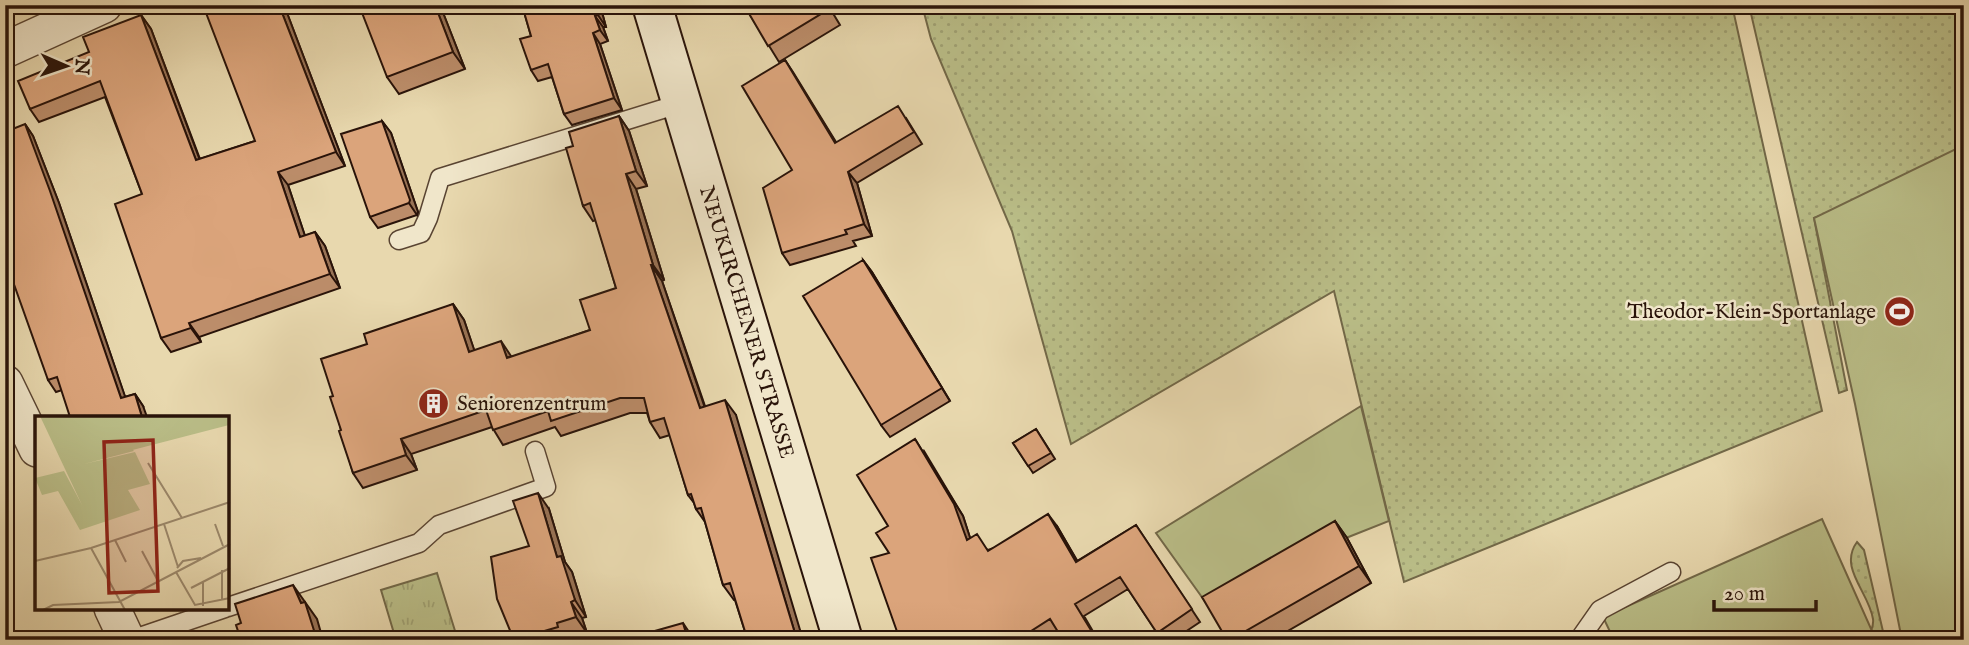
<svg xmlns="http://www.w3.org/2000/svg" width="1969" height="645" font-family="'IM FELL English',serif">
  <defs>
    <pattern id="grass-dots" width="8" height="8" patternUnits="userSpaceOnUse" patternTransform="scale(1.75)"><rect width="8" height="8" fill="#babe88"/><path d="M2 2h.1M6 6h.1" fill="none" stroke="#a0a274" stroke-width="1.8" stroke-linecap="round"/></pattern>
    <pattern id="park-tufts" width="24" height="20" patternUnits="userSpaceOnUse" patternTransform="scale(1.75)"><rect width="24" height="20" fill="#babe88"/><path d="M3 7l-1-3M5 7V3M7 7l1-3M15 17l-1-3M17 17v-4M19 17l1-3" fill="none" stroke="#a0a274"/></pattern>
  </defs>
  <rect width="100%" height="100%" fill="#e8d8ae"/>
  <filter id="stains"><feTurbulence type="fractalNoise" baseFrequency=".00286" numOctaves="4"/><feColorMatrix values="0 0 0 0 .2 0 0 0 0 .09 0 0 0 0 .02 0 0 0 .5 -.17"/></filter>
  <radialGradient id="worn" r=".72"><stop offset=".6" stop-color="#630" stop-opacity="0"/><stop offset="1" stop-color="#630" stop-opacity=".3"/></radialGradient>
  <path fill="url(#grass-dots)" stroke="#726848" stroke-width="2" d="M922,5H1732L1822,411L1404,582L1334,291L1071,444L1012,231L931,39Z
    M1749,5H1964V166L1814,218L1847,390L1839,393Z
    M1857,542L1864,550L1885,640H1867C1870,634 1874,625 1873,619C1869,592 1838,568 1857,542Z"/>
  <path fill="url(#park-tufts)" stroke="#726848" stroke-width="2" d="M437,573L456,634L438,640H396L381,590Z"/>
  <path fill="#babe88" stroke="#726848" stroke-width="2" d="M1964,145V640H1902L1855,404L1814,218Z
    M1361,406L1389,521L1346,538L1214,614L1156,533Z
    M1822,519L1872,631L1853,640H1614L1603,617Z"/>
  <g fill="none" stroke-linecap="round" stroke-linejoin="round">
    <defs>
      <path id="lane" d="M399,240L421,233L428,218L440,178L682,103
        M228,607L419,543L439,525L546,487L535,451
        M131,640L225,608
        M1579,640L1600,610L1671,572"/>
      <path id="street" d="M5,50L104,5
        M5,383L37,449
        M112,608L127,640"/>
      <g id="secondary">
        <path id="s1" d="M652,5L843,640"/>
      </g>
    </defs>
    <use href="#lane" stroke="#594432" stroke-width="21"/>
    <use href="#street" stroke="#594432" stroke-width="38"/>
    <use href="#secondary" stroke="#291309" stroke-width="42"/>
    <use href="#lane" stroke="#f0e6ca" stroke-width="18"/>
    <use href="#street" stroke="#f0e6ca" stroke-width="35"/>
    <use href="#secondary" stroke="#f0e6ca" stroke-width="38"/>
  </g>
  <path fill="#bc8d6a" stroke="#291309" stroke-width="2" d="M284,5L345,166L288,185L305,236L315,232L325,246L340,288L199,337L201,342L171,352L161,338L142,194L105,97L39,122L30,109L89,52L141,15L151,29L200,159L255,141Z
    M440,5L465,69L399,94L387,77Z
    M522,5H600L606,27H603L608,41L600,44L622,110L572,125L564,114L552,77L538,81L531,70V36Z
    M744,5H839L831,10L840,25L779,62Z
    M785,60L836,143L906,118L922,144L857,183L872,236L853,241L856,246L790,265L782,253L792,170Z
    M619,116L629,131L647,186L636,189L664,280L662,281L705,406L736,415L747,638L735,600H734L723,585L705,522L696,509L694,503L688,495L670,435L660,438L650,422L647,413H630L561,436L555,427L503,445L492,427L411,454L417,470L363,488L353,473L341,430L333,396L367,344L453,304L464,320L474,350L512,357L590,330L616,288L596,220L593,221L583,206L573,146Z
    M382,121L391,133L418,212L417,215L378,228L370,217Z
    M25,124L33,136L59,203L125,397L135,394L143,406L62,390L56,392L48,380Z
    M863,260L872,272L950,401L890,437L881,425Z
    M1036,429L1055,459L1033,473L1013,443Z
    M924,451L963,516L970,538L988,550L1057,526L1077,561L1136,525L1200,622L1173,640H1162L1128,589L1084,616L1098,640H1063L1058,632L1046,640H900L889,553Z
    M549,509L565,562L572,572L586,617L582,618L587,633L568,640H514L529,546Z
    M1335,521L1347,538L1371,583L1272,640H1227Z
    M5,610L12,624L5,628Z"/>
  <path fill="#997356" stroke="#291309" stroke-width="2" d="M279,5H284L345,166L336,152Z
    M435,5H440L465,69L453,52Z
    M595,5H600L606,27L598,15Z
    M141,15L151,29L205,174L196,160Z
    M595,16L603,27L608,41L600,30Z
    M593,33L600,44L622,110L614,98Z
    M785,60L793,72L844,155L835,143Z
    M619,116L629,131L647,186L636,171Z
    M382,121L391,133L418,212L417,215L409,203Z
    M25,124L33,136L59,203L130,411L121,398Z
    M278,172L288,185L310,251L300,237Z
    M848,172L857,183L872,236L864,224Z
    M626,174L636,189L664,280L653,265Z
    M315,232L325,246L340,288L330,274Z
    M863,260L872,272L950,401L942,388Z
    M651,265L662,281L710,423L700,408Z
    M453,304L464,320L480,367L469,352Z
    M189,323L199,337L201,342L191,328Z
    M501,341L511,356L507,358Z
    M135,394L143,406L147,417H142Z
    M725,400L736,415L803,640H797Z
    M401,439L411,454L417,470L406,455Z
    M915,439L963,516L975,553L967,540Z
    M538,493L549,509L565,562L572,572L586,617L575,600L557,557Z
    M1048,514L1057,526L1085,574L1076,562Z
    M1335,521L1347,538L1371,583L1359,566Z
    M293,585L317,619L323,640H317Z
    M571,602L582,618L587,633L576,617Z
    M683,623L693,638L694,640H688Z"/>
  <path fill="#dba47b" stroke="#291309" stroke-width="2" d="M203,5H279L336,152L278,172L300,237L315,232L330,274L189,323L191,328L161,338L115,204L142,194L100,81L30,109L18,81L89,52L83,37L141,15L196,160L255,141Z
    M359,5H435L453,52L387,77Z
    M522,5H595L598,15L595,16L600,30L593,33L614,98L564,114L548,64L531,70L520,39L531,36Z
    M744,5H827L829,9L768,46Z
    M785,60L835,143L898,106L914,132L848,172L864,224L845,230L847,234L782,253L763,188L792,170L742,86Z
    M619,116L636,171L626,174L653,265H651L700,408L725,400L797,640H746L745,639L747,638L730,583L723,585L701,508L696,509L691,494L688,495L664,418L650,422L644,398H620L551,421L548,411L493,430L486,410L401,439L406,455L353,473L339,431L341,430L330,397L333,396L321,359L367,344L364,334L453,304L469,352L501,341L507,358L590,330L580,300L616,288L590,203L583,206L566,148L573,146L569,132Z
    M382,121L410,200L409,203L370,217L341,134Z
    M25,124L50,191L121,398L135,394L142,417H70L57,377L48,380L5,259V132Z
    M863,260L942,388L881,425L803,296Z
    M1036,429L1051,453L1028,466L1013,443Z
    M915,439L954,504L967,540L977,534L988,551L1048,514L1076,562L1136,525L1192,609L1157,633L1120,577L1075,604L1097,640H1063L1050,619L1017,640H900L871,558L889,553L876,533L888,526L857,475Z
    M538,493L557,557L561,556L575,600L571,602L576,617L557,623L558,627L541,632L543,640H514L497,599L491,557L529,546L513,501Z
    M1335,521L1359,566L1230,640H1227L1202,597Z
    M293,585L301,603L305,602L317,640H241L236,625L241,623L235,604Z
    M683,623L688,640H638L637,636Z"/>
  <defs>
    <symbol id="stadium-disc" viewBox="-11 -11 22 22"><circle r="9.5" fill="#8f2418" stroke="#f0e6ca"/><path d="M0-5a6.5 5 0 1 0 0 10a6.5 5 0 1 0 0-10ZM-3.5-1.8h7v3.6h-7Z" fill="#fff"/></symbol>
    <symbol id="building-disc" viewBox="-11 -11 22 22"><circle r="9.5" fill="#8f2418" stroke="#f0e6ca"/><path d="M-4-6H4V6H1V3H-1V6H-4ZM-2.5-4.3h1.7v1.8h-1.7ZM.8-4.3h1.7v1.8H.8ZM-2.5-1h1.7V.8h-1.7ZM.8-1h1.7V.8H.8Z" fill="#fff"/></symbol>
  </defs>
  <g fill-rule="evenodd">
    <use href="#stadium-disc" x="1882" y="294" width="35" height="35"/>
    <use href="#building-disc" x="416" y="386" width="35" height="35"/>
  </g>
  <g text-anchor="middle" stroke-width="5" stroke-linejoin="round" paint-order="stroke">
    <g font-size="21" fill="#291309" stroke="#f0e6ca" text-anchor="end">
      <text x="1876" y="318">Theodor-Klein-Sportanlage</text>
      <text x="457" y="410" text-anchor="start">Seniorenzentrum</text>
    </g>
    <g font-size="21" fill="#291309" stroke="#f0e6ca">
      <text dy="7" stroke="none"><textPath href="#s1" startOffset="331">NEUKIRCHENER STRASSE</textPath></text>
    </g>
  </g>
  <g transform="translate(35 416)">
    <rect width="194" height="194" fill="#e8d8ae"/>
    <path d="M5,0H68L99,35L49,48L100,36L115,68L93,74L105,94L45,114L23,75L7,79L0,62L29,55L47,89Z" fill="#babe88"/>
    <path d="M66,0H194V9L86,37Z" fill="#babe88"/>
    <path fill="none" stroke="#9c896c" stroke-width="2" d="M113,47L147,102M129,108L143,151M180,108L188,130M80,124L91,146M56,132L90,194M107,135L123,165M0,145L56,132L195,86M142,152L148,145L166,142M141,156L160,189L195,182M168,166V190M156,172L195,152M187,184V154M8,194L18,189L84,186L195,128"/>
    <path fill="#8f2418" fill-opacity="0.15" stroke="#8f2418" stroke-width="3.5" d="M118,24L123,175L74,177L69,26Z"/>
    <rect width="194" height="194" fill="none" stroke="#291309" stroke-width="3.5"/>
  </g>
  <rect width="1969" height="645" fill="none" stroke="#e8d8ae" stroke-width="28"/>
  <rect x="7" y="7" width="1955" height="631" fill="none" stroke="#291309" stroke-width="3.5"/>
  <rect x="14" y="14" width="1941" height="617" fill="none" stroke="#291309" stroke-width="2"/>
  <g transform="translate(66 66) rotate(92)" stroke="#f0e6ca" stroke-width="5" paint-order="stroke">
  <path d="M0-5L12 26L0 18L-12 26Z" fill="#291309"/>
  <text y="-10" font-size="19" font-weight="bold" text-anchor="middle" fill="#291309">N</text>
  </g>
  <path d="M1714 600v10h102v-10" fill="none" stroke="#291309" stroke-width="3.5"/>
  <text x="1724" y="600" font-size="21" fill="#291309" stroke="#f0e6ca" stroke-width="5" paint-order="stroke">20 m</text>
  <rect width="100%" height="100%" filter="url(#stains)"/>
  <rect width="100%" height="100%" fill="url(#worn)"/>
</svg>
